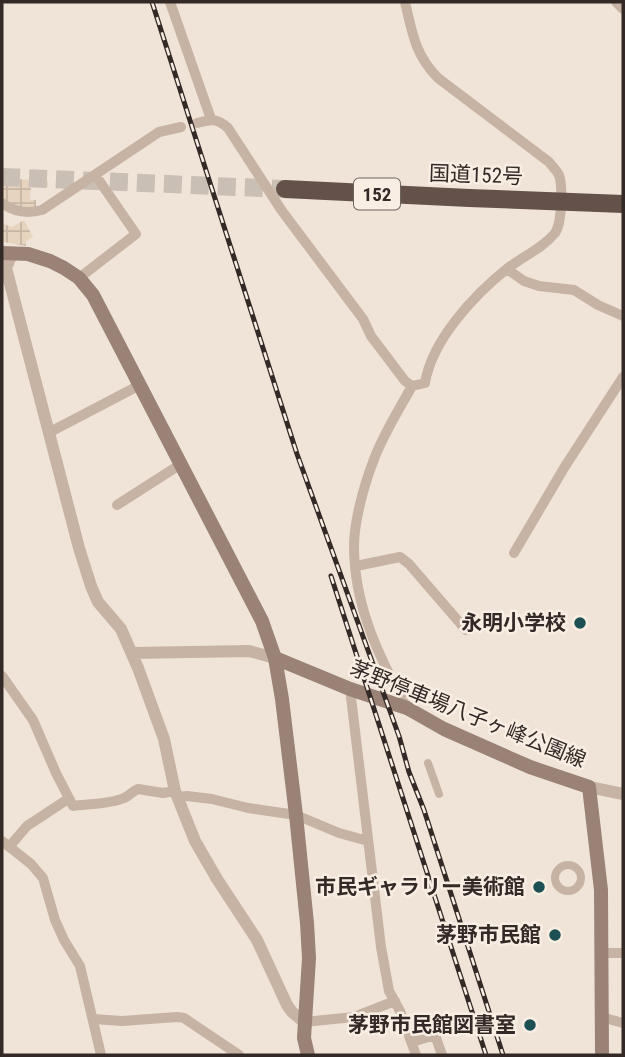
<svg xmlns="http://www.w3.org/2000/svg" width="625" height="1057" font-family="'Roboto Condensed','Noto Sans JP',sans-serif">
  <defs>
    <pattern id="plaza-grid" width="8" height="8" patternUnits="userSpaceOnUse" patternTransform="scale(1.75)"><rect width="8" height="8" fill="#e7d4bf"/><path d="M0 4h8M4 0v8" fill="none" stroke="#c7b6a4"/></pattern>
  </defs>
  <rect width="100%" height="100%" fill="#f0e4d8"/>
  <path fill="url(#plaza-grid)" d="M2,178L48,181V187L31,186L30,200H36V209L22,208L3,199Z
    M2,219L4,224L12,227L24,220L33,237L26,241V246L4,242L2,239Z"/>
  <g fill="none" stroke-linecap="round" stroke-linejoin="round">
    <path stroke="#cabfb4" stroke-width="18" stroke-dasharray="18 9" stroke-linecap="butt" d="M2,177L285,189"/>
    <path stroke="#c7b3a4" stroke-width="8" d="M428,763L439,794
      M555 878a13 13 0 1 1 26 0a13 13 0 1 1-26 0Z"/>
    <path stroke="#c7b3a4" stroke-width="10" d="M170,2L211,119
      M616,2L623,9
      M197,123C211,119 217,118 228,128L282,211L363,319L371,336L405,381L412,386L425,383C432,340 474,295 508,268C522,257 543,248 555,233C562,223 563,187 559,175C557,171 552,166 549,162L438,78C415,55 412,32 405,2
      M2,203C14,212 27,214 42,210L159,132L181,127
      M507,269L524,281L539,286L574,290L598,305L623,316
      M79,278L136,234L96,176
      M50,432L140,385
      M117,505L181,464
      M514,553L564,468L623,377
      M356,566L400,557L409,564L466,630
      M2,676L33,720L56,773L73,806C87,804 111,804 124,798C129,796 133,791 138,789L163,793L175,791
      M350,689L381,947L389,991L400,1011L416,1055
      M407,708C379,657 354,606 354,546C354,522 364,485 373,462C382,436 399,410 412,386
      M178,797L187,796L212,799L248,808L296,815L339,833L368,841
      M2,841L31,864L43,878L55,920L64,940L80,966L101,1055
      M9,847L27,826L68,799
      M603,953H623
      M601,1017L623,1023
      M93,1019L122,1021L177,1017L184,1018L239,1055
      M304,1022L354,1017L395,1001
      M412,1042L435,1035L442,1055"/>
    <path stroke="#c7b3a4" stroke-width="12" d="M12,254L6,268L79,548L91,586L98,602L121,629L138,668L164,739L175,791L195,841L217,879L257,940L287,1005L292,1012L304,1022
      M132,653L249,651L275,658
      M589,787L623,794"/>
    <path stroke="#9a8276" stroke-width="14" d="M2,253L28,254L50,261L64,268L79,278L93,295L262,621L275,658L282,699L296,815L307,923L309,958L304,1038L308,1055
      M275,658L350,689L407,708L444,729L530,767L589,787L601,890L602,1055"/>
    <path stroke="#64524a" stroke-width="18" d="M285,189L469,198L623,204"/>
    <defs>
      <path id="rail" d="M152,2L297,454L399,736L409,772L424,810L503,1055
        M331,576L486,1055"/>
    </defs>
    <use href="#rail" stroke="#332926" stroke-width="5"/>
    <use href="#rail" stroke="#f8eee3" stroke-width="2.5" stroke-dasharray="8" stroke-linecap="butt"/>
  </g>
  <g fill="#1d5052" stroke="#f8eee3" stroke-width="2.5">
    <circle cx="580" cy="623" r="7"/>
    <circle cx="539" cy="887" r="7"/>
    <circle cx="555" cy="935" r="7"/>
    <circle cx="530" cy="1025" r="7"/>
  </g>
  <g text-anchor="middle" stroke-width="5" stroke-linejoin="round" paint-order="stroke">
    <rect fill="#f8eee3" stroke="#6e645f" stroke-width="2" x="354" y="178.5" width="46" height="31" rx="5"/>
    <g font-size="19" font-weight="bold" fill="#332926">
      <text x="377" y="201">152</text>
    </g>
    <g font-size="21" fill="#332926" stroke="#f8eee3">
      <text transform="translate(476 175) rotate(2)" y="7">国道152号</text>
      <text transform="translate(468 714) rotate(22)" y="7">茅野停車場八子ヶ峰公園線</text>
    </g>
    <g font-size="21" font-weight="bold" fill="#332926" stroke="#f8eee3" text-anchor="end">
      <text x="566" y="630">永明小学校</text>
      <text x="525" y="894">市民ギャラリー美術館</text>
      <text x="541" y="942">茅野市民館</text>
      <text x="516" y="1032">茅野市民館図書室</text>
    </g>
  </g>
  <rect width="625" height="1057" fill="none" stroke="#332926" stroke-width="7"/>
</svg>
